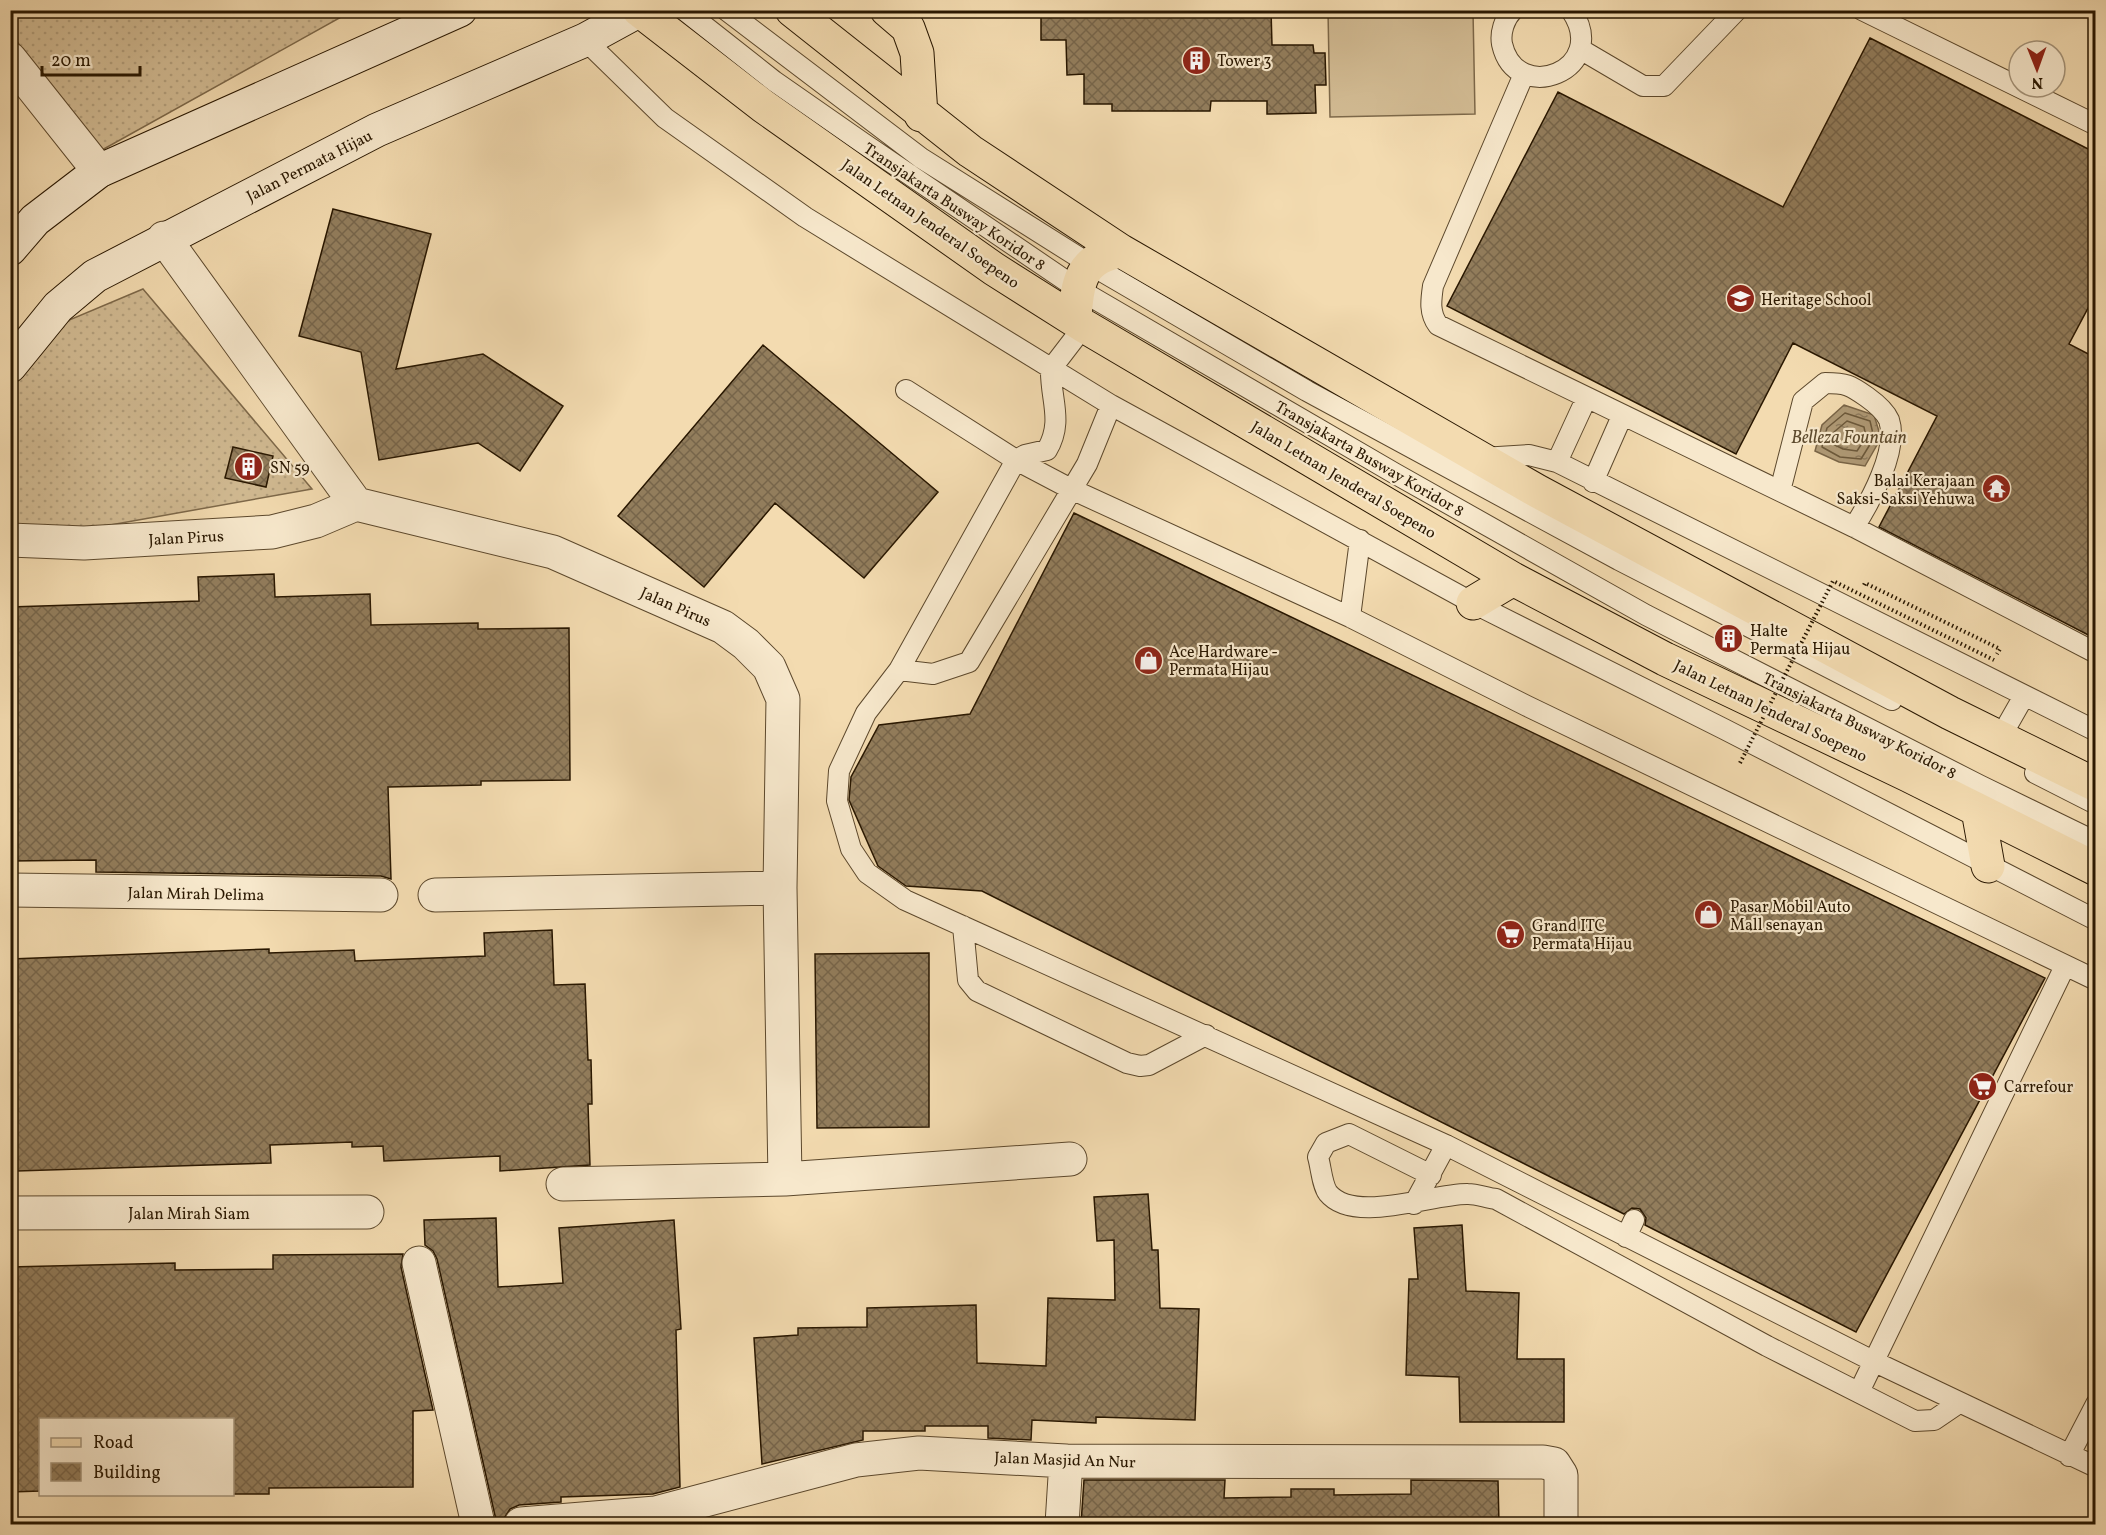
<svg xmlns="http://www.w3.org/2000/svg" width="2106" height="1535" font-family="Vollkorn,serif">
  <defs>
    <pattern id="grass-dots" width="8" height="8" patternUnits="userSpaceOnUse" patternTransform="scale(1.5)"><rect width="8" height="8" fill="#d1ba92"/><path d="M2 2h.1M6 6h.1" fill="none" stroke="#b39f7c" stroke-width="1.8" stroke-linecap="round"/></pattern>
    <pattern id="water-ripples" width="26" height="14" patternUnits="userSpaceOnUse" patternTransform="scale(1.5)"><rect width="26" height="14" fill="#ae9874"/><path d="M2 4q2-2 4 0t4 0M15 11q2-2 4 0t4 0" fill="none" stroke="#8e7b5d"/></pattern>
    <pattern id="building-cross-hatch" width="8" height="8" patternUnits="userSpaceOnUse" patternTransform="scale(1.5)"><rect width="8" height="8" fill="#927d5c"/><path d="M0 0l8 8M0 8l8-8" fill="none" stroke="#77654a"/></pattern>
  </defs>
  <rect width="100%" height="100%" fill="#f3dbb0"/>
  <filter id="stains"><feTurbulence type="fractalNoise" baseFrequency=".00333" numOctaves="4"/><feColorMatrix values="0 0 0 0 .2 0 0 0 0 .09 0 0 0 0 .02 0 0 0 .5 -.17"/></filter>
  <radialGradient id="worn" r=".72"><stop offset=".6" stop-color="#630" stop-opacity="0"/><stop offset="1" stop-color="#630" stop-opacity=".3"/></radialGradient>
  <path fill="url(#grass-dots)" stroke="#7d6849" stroke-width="1.5" d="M11,11H352L102,150L11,34Z
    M143,289L312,489L71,532L11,525V384L62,323Z"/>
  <path fill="#d1ba92" stroke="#7d6849" stroke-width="1.5" d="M1328,11H1473L1475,114L1330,117Z"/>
  <path fill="url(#water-ripples)" stroke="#796446" stroke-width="1.5" d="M1844,405L1874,415L1881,438L1865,466L1839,462L1815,451L1822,425Z"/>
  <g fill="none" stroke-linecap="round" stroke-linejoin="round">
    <path stroke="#6c583a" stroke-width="1.5" d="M1845,413L1870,421L1874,438L1861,459L1840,457L1822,447L1827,428Z
      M1847,421L1864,427L1866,437L1857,451L1843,449L1831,443L1834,432Z"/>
  </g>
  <path fill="url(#building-cross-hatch)" stroke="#291700" stroke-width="1.5" d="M1041,10H1271L1272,45H1313L1314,53H1325L1326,85H1315L1316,113L1267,114V101H1211L1210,111H1112V104H1084V74L1067,75L1066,40H1041Z
    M1870,38L2096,153V293L2069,344L2096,358V639L1879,527L1937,416L1793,343L1736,454L1447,306L1558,92L1783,207Z
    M333,209L431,234L396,369L483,354L563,406L520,471L478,443L379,460L361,352L299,336Z
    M763,345L938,492L864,578L775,503L704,587L618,516Z
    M233,447L273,456L266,487L225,478Z
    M1074,513L2045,978L1856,1332L1645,1225L1646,1218L1640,1209L1632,1208L1624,1214L982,891L906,886L878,866L849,800L851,777L879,725L970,714Z
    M274,574L275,597L370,594L371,625L478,623V629L569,628L570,780L481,781V785L388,787L391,879L381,876L96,872V860L10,861V607L199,601L198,577Z
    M552,930L554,985L585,984L588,1060H591L592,1104H588L590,1165L500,1171V1156L384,1161L383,1146L352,1147V1142L270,1145L271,1163L17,1171L11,959L269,949V953L354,950L355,961L485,956L484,933Z
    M929,953V1127L817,1128L815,954Z
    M1148,1194L1152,1250H1158L1160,1308L1199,1309L1195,1420L1096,1417V1423L1032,1420L1031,1440L988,1438V1426H925V1431H863V1440L762,1464L754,1338L798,1335V1328L867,1327V1308L976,1305L977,1363L1046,1366L1048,1298L1115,1300L1114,1240L1097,1241L1094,1197Z
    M496,1218L498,1287L563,1283L559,1228L674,1220L681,1329L676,1330L680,1487L653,1494L561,1497V1502L519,1505L510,1509L503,1520H496L437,1259L433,1251L425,1245L424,1220Z
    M1462,1225L1466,1291L1519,1293L1517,1359H1564V1422H1460L1459,1377L1406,1375L1409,1279H1418L1414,1228Z
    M403,1254L401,1267L433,1410L413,1411V1487L269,1488V1494H232V1419H40V1491L10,1492V1267L175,1263V1270L273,1269V1255Z
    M1084,1480H1225L1224,1498L1291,1497V1489H1334V1495L1411,1494V1480L1498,1481L1499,1524H1081Z"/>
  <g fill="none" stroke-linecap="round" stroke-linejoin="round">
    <defs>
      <path id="service" d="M684,10L774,81L863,143L1078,289L1394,473L1646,615L1979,785L2096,842
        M726,10L921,158L1091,265L1307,391L1619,560L1892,700
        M1513,10C1504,19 1500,33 1502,44C1516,107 1612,70 1571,10
        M1862,10L2096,125
        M585,40L665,118L805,217L1111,405L1473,603L1724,729L2096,920
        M1580,49L1643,86H1664L1737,10
        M1524,74L1433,286C1431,300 1429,313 1438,325L1854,527L2096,653
        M1084,326L1051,369C1050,399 1064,421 1047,450L1025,455L1016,460L899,670L866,713L839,771L837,801L851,849L867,873L905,900L1446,1145L1875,1362L2096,1467
        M906,390L1016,460L1071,489L1350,617L1527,706L2096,980
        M1482,458L1529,455L1557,462L2096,731
        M1557,462L1586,399
        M1593,482L1622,416
        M1780,491L1803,401L1825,383C1846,383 1850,385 1867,397C1874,402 1885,411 1889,420C1899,450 1870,502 1854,527
        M1350,617L1360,540
        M899,670L933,674L969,662L1087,464L1111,405
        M2000,738L2024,696
        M2035,773L2096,804
        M963,926L968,980L977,991L1127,1063L1140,1066L1149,1065L1206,1035
        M1431,1175L1349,1134L1326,1143L1318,1157C1321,1167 1322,1185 1328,1193C1354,1225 1434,1193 1468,1194C1477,1194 1487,1198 1496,1199L1767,1346L1915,1421L1934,1420L1959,1403
        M1414,1204L1446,1145
        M1626,1237L1634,1220
        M1859,1392L2065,966
        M2069,1456L2096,1404"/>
      <path id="minor" d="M10,59L99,171
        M164,238L356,504
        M10,540L84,543L272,532L316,521L356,504L553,552L723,627L746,644L769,667L783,699L780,888L785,1179L563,1184
        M10,890L381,895
        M435,895L780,888
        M785,1179L1070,1159
        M10,1213L367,1212
        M419,1263L478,1524
        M521,1524L656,1513L856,1460L919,1453L1066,1461L1543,1462L1554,1464L1561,1475V1524
        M1062,1524L1066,1461"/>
      <path id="secondary" d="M10,249L35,220L99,171L460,10
        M10,366L58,307L95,276L377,130L585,40L640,10"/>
      <path id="primary" d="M639,10L763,106L994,269L1084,326L1513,579L1665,659L1908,775L2096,869
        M792,10L970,151L1121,251L1537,491L1950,713L2096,785
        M887,10L908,28L917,53L921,115
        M1075,319C1077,283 1080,258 1121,251
        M1473,603L1513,579
        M1978,810L1988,866"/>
    </defs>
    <use href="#service" stroke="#5c482c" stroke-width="22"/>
    <use href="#minor" stroke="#5c482c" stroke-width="35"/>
    <use href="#secondary" stroke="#291700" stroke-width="35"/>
    <use href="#primary" stroke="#291700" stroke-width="35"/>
    <path stroke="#291700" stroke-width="4" stroke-dasharray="1.5 3" stroke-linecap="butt" d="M1864,585L1865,583L2000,649L1997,654"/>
    <use href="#service" stroke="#f7e8cc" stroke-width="20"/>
    <use href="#minor" stroke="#f7e8cc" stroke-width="33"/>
    <use href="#secondary" stroke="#f7e8cc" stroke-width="33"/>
    <use href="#primary" stroke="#f3dbb0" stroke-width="33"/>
    <path stroke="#291700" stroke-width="4" stroke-dasharray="1.5 3" stroke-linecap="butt" d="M1740,763L1833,581L1994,660"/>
  </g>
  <defs>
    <symbol id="building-disc" viewBox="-11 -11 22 22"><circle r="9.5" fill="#8f2418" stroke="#f7e8cc"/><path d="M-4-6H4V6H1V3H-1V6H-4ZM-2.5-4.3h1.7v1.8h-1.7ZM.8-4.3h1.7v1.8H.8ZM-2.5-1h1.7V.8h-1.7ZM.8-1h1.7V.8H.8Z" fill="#fff"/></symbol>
    <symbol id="school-disc" viewBox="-11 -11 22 22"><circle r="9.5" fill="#8f2418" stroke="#f7e8cc"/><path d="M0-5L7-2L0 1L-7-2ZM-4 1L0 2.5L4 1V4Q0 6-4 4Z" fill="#fff"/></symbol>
    <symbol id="temple-disc" viewBox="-11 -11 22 22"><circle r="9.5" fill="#8f2418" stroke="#f7e8cc"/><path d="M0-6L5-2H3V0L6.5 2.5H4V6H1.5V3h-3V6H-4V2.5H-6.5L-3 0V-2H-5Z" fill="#fff"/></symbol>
    <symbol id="shop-disc" viewBox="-11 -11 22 22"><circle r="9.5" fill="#8f2418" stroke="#f7e8cc"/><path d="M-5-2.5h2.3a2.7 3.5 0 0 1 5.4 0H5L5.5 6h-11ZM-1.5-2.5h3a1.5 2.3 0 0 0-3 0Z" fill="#fff"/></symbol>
    <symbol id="supermarket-disc" viewBox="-11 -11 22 22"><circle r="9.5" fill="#8f2418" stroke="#f7e8cc"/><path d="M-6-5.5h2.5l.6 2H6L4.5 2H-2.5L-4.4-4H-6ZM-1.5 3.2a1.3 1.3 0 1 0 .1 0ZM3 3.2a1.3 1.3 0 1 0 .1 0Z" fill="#fff"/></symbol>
  </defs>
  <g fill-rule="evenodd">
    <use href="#building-disc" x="1180" y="44" width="33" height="33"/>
    <use href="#school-disc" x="1724" y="282" width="33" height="33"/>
    <use href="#building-disc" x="232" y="450" width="33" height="33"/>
    <use href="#temple-disc" x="1980" y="472" width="33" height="33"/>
    <use href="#building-disc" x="1712" y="622" width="33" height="33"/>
    <use href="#shop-disc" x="1132" y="644" width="33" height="33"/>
    <use href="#shop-disc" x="1692" y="898" width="33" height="33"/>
    <use href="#supermarket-disc" x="1494" y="918" width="33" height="33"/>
    <use href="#supermarket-disc" x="1966" y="1070" width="33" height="33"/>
  </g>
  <g text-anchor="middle" stroke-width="4.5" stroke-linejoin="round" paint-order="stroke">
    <g font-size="16" fill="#291700" stroke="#f7e8cc" text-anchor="start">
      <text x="1217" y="66">Tower 3</text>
      <text x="1761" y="305">Heritage School</text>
      <text x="270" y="473">SN 59</text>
      <text x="1975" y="486" text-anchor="end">Balai Kerajaan<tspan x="1975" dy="18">Saksi-Saksi Yehuwa</tspan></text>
      <text x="1750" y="636">Halte<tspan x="1750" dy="18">Permata Hijau</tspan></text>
      <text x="1169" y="657">Ace Hardware -<tspan x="1169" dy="18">Permata Hijau</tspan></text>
      <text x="1730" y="912">Pasar Mobil Auto<tspan x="1730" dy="18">Mall senayan</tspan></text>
      <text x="1532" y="931">Grand ITC<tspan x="1532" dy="18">Permata Hijau</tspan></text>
      <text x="2004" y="1092">Carrefour</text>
    </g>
    <g font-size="16" fill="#291700" stroke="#f7e8cc">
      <text transform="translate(309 165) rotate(-27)" y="6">Jalan Permata Hijau</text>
      <text transform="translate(955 206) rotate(34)" y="6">Transjakarta Busway Koridor 8</text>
      <text transform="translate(931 223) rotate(35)" y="6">Jalan Letnan Jenderal Soepeno</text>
      <text transform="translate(1370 458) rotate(30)" y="6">Transjakarta Busway Koridor 8</text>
      <text transform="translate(1344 479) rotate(31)" y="6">Jalan Letnan Jenderal Soepeno</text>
      <text transform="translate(186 537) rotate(-3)" y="6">Jalan Pirus</text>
      <text transform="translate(676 606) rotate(24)" y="6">Jalan Pirus</text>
      <text transform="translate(1771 710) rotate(26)" y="6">Jalan Letnan Jenderal Soepeno</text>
      <text transform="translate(1860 725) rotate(27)" y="6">Transjakarta Busway Koridor 8</text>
      <text transform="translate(196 893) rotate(1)" y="6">Jalan Mirah Delima</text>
      <text x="189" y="1219">Jalan Mirah Siam</text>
      <text transform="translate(1065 1459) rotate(2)" y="6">Jalan Masjid An Nur</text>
    </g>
    <g font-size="18" font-style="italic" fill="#5e4b2e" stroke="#f7e8cc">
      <text x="1849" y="443">Belleza Fountain</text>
    </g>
  </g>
  <rect width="2106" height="1535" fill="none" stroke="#f3dbb0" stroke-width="36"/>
  <rect x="12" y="12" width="2082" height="1511" fill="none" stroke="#291700" stroke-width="3"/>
  <rect x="18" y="18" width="2070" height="1499" fill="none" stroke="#291700" stroke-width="1.5"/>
  <rect x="39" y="1418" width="195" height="78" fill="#f7e8cc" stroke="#a5947a" stroke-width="1.5"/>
  <rect x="51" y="1438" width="30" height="9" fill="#f3dbb0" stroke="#a5947a" stroke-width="1.5"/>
  <text x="93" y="1448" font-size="18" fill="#291700">Road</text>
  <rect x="51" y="1463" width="30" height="18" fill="url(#building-cross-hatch)" stroke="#a5947a" stroke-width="1.5"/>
  <text x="93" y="1478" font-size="18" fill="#291700">Building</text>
  <g transform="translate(2037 69) rotate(179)"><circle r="28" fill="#f7e8cc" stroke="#a5947a" stroke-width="1.5"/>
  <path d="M0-4.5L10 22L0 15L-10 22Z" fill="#8f2418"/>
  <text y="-9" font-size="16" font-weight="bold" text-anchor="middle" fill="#291700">N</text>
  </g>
  <path d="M42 66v9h98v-9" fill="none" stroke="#291700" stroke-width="3"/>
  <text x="51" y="66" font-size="18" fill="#291700" stroke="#f7e8cc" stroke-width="4.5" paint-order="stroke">20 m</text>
  <rect width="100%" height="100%" filter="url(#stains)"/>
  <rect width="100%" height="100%" fill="url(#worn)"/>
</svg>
